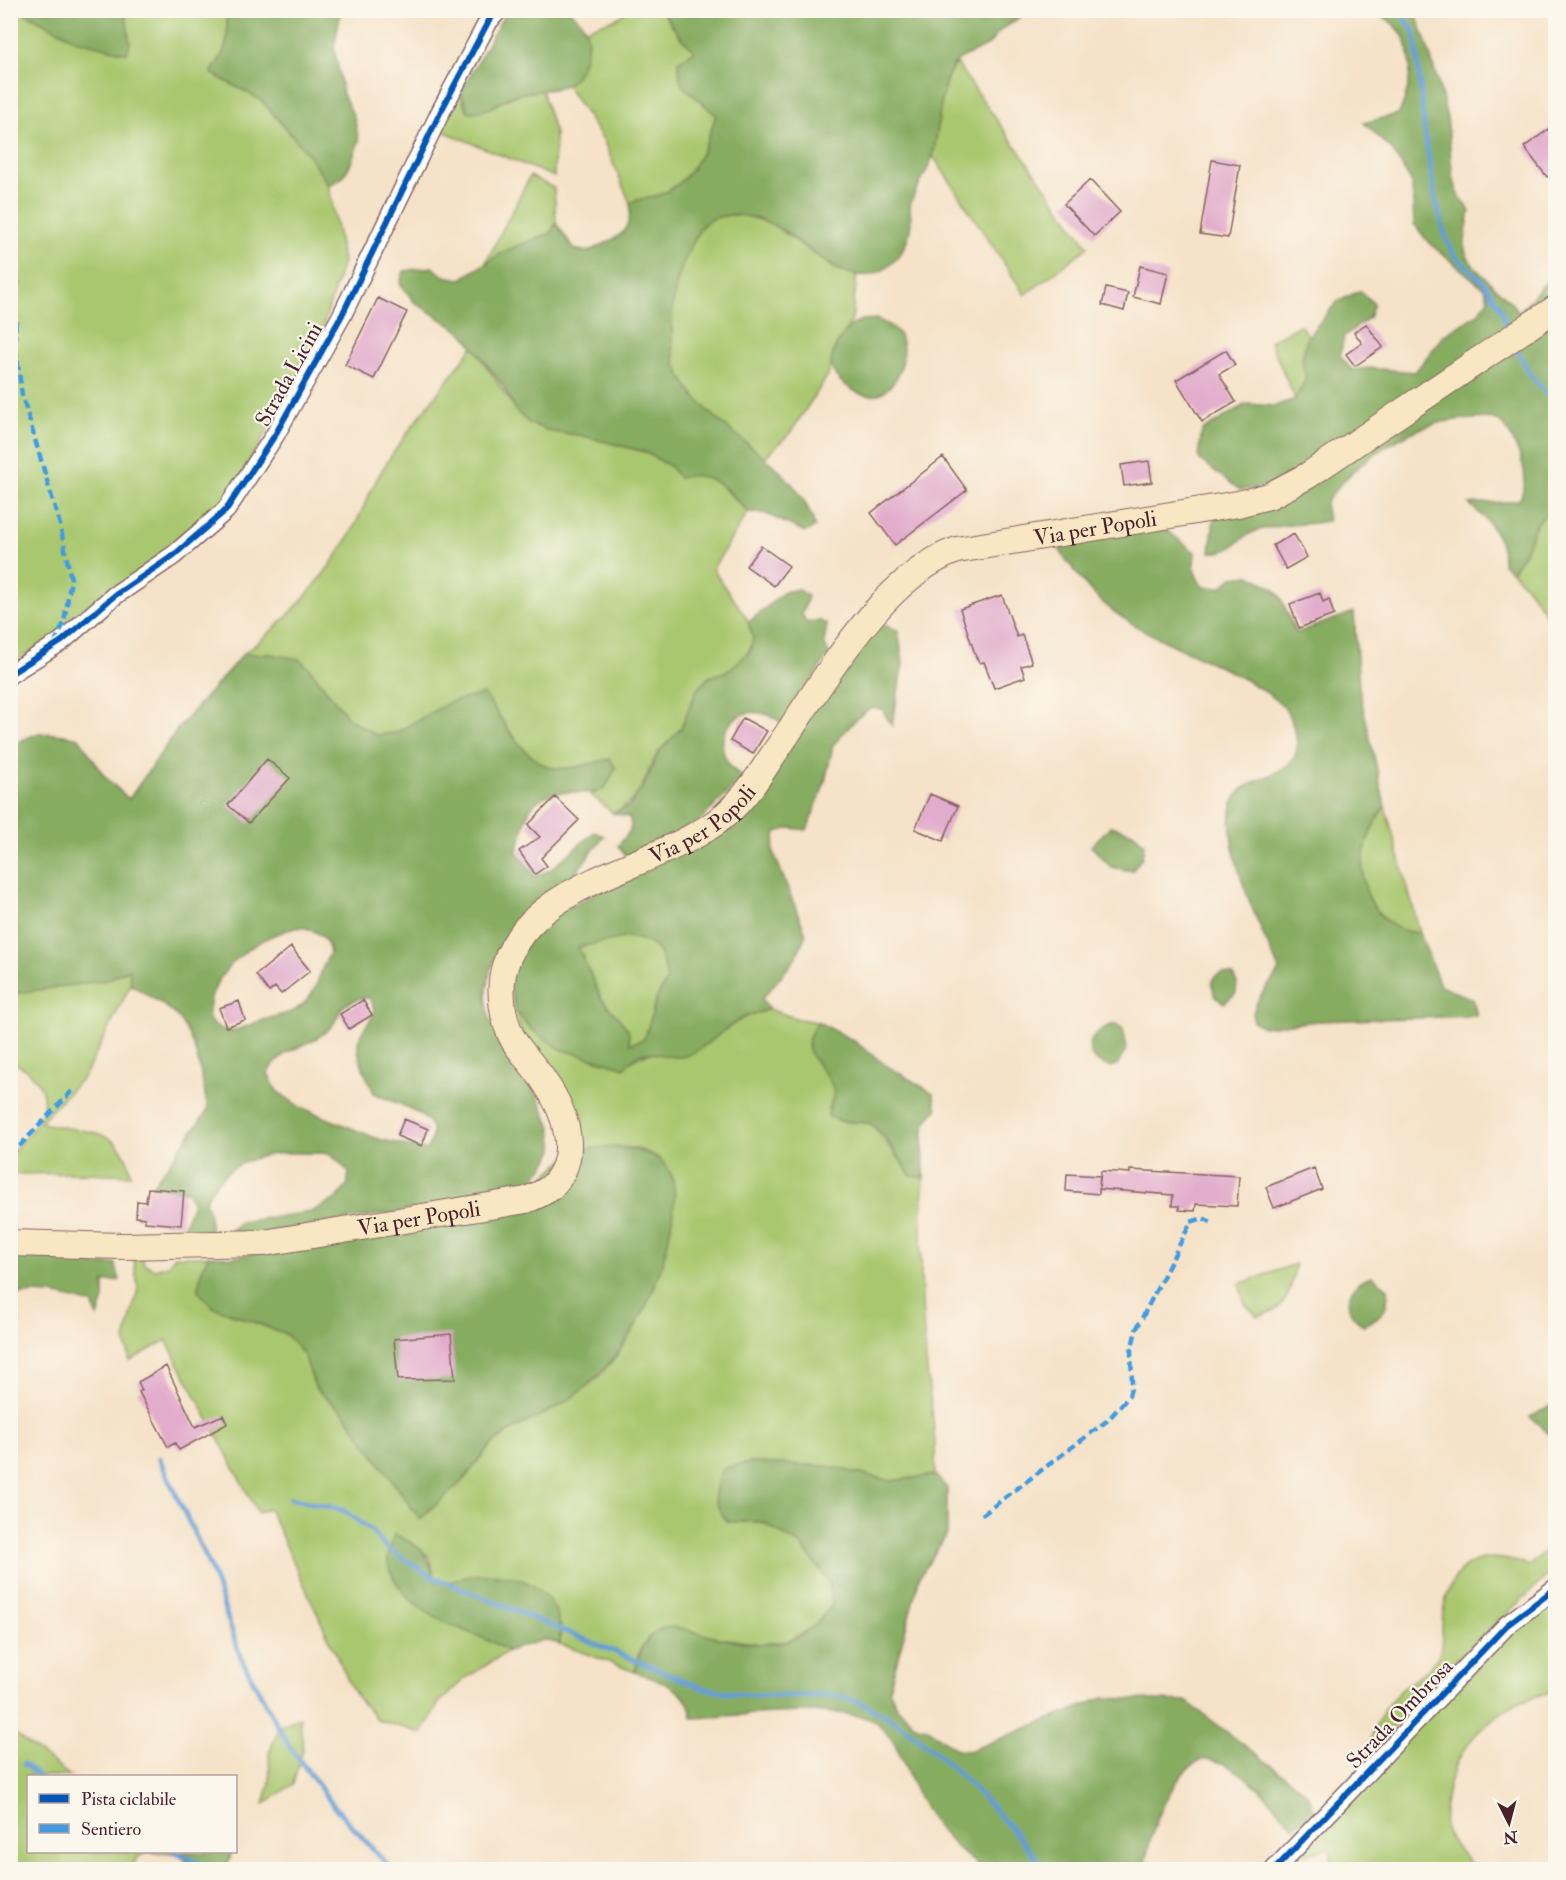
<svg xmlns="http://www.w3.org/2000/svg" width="1566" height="1880" font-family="'IM FELL Double Pica',serif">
  <rect width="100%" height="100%" fill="#fbf7ec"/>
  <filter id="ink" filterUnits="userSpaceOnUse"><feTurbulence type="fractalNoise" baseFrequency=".0167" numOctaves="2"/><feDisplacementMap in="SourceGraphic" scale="12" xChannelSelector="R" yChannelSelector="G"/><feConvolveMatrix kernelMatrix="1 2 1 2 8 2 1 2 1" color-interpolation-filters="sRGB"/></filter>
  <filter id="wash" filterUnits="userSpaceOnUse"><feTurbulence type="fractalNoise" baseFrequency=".008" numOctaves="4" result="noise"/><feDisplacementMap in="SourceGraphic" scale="24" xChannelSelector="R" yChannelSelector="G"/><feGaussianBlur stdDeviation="1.35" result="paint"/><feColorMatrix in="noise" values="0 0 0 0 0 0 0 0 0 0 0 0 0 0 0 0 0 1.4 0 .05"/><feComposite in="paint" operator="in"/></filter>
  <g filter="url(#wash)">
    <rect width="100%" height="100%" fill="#f5e2c8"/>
    <path fill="#a9c76e" stroke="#7a734c" stroke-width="1.5" d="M11,11H21L126,53L130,43L125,11H225C231,37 227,51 211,73L261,100L308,154L329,186L343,262L316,349L220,510L56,636L15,661H10V306L21,283L10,276Z
      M627,11H662L682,39L696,51L681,84L716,115C707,146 693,180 662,194C652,198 640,198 630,203L603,139L566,85C583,69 587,52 586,29L617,18Z
      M956,63L1088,247L1025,295L933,156C938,130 939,82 956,63Z
      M542,90L555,134L554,177L440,130L461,92L464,106L503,101L518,94Z
      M530,176L554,188L556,223L551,233L505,251L484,266Z
      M743,215L772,224L837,270L857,274L852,319L833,355L828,375L791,432L764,458C741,436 708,419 689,392C660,349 668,286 693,243C696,238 699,228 704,224C715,214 730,215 743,215Z
      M1300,325L1308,336L1302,358L1306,379L1295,399L1270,341Z
      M473,346L517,412L552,432L580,435L645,452L670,466L714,479L748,512L713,568C722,589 754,618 753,639C753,651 736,668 725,672C719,674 712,675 708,678C693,690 689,709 682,726C677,737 665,743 658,753C643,778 643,801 613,813L591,795L605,788L610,759C592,763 568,772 549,767C523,759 500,716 484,694L395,734L376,736L348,718L310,669L299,659L243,654C285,623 319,585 347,540C361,517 369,490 384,467C411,424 444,387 473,346Z
      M1552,506H1555V626L1525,585L1512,572L1525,552L1536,524Z
      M1385,806L1420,933C1384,933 1359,896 1363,862C1365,840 1373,823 1385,806Z
      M628,937C659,942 662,952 667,981C652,999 653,1018 644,1039L630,1044L628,1029L601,998L578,946Z
      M129,969L131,984L85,1075L40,1122C77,1135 123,1121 131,1175L86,1173L11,1174L10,1154C31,1131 61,1105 31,1074C26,1068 17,1065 11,1061V994L107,980Z
      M769,1009L798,1019L818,1022C789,1059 837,1070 834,1095C833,1099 830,1104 828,1108L840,1121L870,1123C886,1138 903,1173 924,1178C918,1242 921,1307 927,1370C931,1406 937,1439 935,1475L891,1481L827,1466L751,1463L724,1468C712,1492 711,1501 728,1522H763L802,1546L830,1583L832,1605L815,1626L788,1641L761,1644L713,1637L680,1628L646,1641L639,1651L635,1672L560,1644L561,1625L473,1575L446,1584L436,1581L429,1556L394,1534L462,1630L491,1641L508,1651L463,1680L439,1703L422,1733L377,1720L354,1693L269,1509L258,1513L166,1340L130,1361L125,1340L138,1288L133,1255L142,1256L144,1264L155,1269L168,1265L175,1256H208L201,1273L213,1307L286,1334L304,1355L316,1389L343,1412L420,1519L462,1480L491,1445L524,1422L559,1406L595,1380L616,1357L646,1306L673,1178C669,1172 665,1163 660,1159C636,1142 604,1147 576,1150L527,1052L515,1011L532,1030L631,1059L656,1052L680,1057L743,1018Z
      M1296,1264C1288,1293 1291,1310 1257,1316L1245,1304L1239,1284Z
      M1555,1541V1569L1456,1660L1434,1686L1367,1751C1374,1728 1381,1709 1399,1692C1411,1680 1433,1670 1439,1654C1444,1643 1441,1625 1443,1613C1451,1561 1481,1548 1529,1566Z
      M1555,1593V1691C1499,1703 1454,1741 1446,1799C1445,1808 1442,1819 1444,1827C1450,1843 1462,1854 1474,1867L1522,1864L1517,1870L1333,1869L1330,1848L1309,1854L1294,1852L1510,1627Z
      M300,1717L303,1750L293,1784L264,1804L270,1782L269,1753L280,1726Z
      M10,1730L70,1776H28V1852H148L137,1857L132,1869H11Z"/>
    <path fill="#86ac61" stroke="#686646" stroke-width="1.5" fill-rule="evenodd" d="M21,11H125L130,43L127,53L78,41Z
      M225,11H341L334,47L343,94L354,117L359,141L351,163L343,177L329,186L308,154L261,100L211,73C227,51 231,37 225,11Z
      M506,11H570C575,15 582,22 585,28C593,45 581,78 565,85C551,92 534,90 519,94C497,99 495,113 468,112L461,92Z
      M662,11H1029C1020,18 1009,24 1000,31C995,35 993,41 988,45C975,53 959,55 951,69C937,97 941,129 932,158C927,174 916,187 911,202C909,208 911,215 911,220C911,234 904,252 894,261C854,303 808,242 773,225C760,218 744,215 730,215C721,216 711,218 704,224C699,228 696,237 693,243C677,271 671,298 672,330C672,341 672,355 676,365C703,434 796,454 815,527L805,532L764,513L748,512C730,490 708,468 679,478L670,466L645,452L580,435L552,432L529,423L517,412L503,386L463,333L414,302L400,283L404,271L432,267L444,276L461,279L505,251L551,233L556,223L574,249L588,252C614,237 632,239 630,203C640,198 652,198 662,194C693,180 707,146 716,115L681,84L678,62L695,51L682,39Z
      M1365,11H1415C1427,43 1437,76 1445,109C1454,142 1444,185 1470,211C1468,223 1464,237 1465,249C1466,267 1506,293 1519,312L1555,272V298L1295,476L1252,489L1240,490L1200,460L1198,455L1202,431L1246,404L1275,406L1295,399L1306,379L1302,358L1308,336L1337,302L1359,291L1374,303L1369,318L1344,336L1340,356L1352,370L1368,368L1415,372L1444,335L1478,314L1488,299L1485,289L1429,243L1414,224L1412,183L1392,150L1364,123L1399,114C1417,72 1418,22 1365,11Z
      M877,319C886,324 898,328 901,339C911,368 885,411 853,390C845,385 837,380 833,371C826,356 844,327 859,321C864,319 872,320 877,319Z
      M1555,320V506L1536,524L1525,552L1512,572L1503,564C1504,537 1489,521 1469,504C1486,501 1507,505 1520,499C1528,481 1525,465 1516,447C1511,436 1506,424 1494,419C1488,417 1478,419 1471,419C1416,419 1356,459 1325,504L1328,521C1306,525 1280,524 1259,530C1239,535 1233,555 1210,552L1214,518Z
      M1160,525L1195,552C1193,567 1194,575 1203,587L1221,588L1232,577L1250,575L1273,588L1280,596L1296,633L1354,612L1359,688L1385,806C1374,823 1365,840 1363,862C1359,896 1384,933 1420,933L1440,986L1473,999L1477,1016L1318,1021L1263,1027L1253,1021C1251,1001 1270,986 1279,970C1261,929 1222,850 1232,806C1241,765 1324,787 1288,714C1282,701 1265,692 1254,685C1196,649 1119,634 1079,576C1072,566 1065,561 1060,550L1066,538Z
      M798,589L808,596L802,615L807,623L819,620L827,625L824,643L829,654L783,724C735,686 698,750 743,777L700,821L627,857L618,846C625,836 635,830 629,817L613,813L629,807L645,783L658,753L681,728L697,690L709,677L728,671L751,650L753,637L748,623L784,592Z
      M877,623L898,630L903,664L892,726L882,709L870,708L856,719L833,745L825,782L807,830L791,828L776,832L773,851L806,934L795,959L762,999L769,1009C761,1012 751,1014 743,1018C724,1027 700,1055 680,1057C660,1059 644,1041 625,1068L560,1049L532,1030L515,1011L508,978L538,923L686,847ZM628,937C659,942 662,952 667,981C652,999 653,1018 644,1039L630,1044L628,1029L601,998L578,947Z
      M243,654H270L299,659L310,669L348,718L376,735L395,733L450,702L484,694C500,716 523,759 549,767C568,772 592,763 610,759L616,768C612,774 609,784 604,788C590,801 558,781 534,804C523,815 524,838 516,851L535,876L550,870L594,832L604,836L566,885L507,940L491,966L486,996L489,1017L504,1048L537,1093L551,1128L554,1150L542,1170L528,1183L503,1195L220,1240L240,1222L311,1212L336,1199L347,1186L349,1172C343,1167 335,1156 328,1154C321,1152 312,1154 305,1153C264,1151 221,1162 205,1202L210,1215V1231L205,1235L185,1234L184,1225L193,1203L187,1191L152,1186L208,1110C202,1080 198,1045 180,1020C168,1004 146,996 131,984L129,969L107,980L11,994L10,751C28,728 55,732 79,738L105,777L129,799L179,727ZM302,927C317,931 327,936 330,953C321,966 320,982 311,995C297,1015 284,1013 264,1020C241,1026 230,1041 209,1020C205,972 259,933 302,927ZM361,998H369C384,1017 359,1025 358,1044C358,1061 367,1077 374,1093C396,1105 451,1115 426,1150L378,1139L300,1107L277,1091L268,1073C283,1045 309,1049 329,1029C345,1013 330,1009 361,998Z
      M1111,826L1133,833L1144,843L1142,858L1132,871L1111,867L1091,846Z
      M1222,973L1233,975L1237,983L1236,993L1224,1003L1215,997L1212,984L1215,976Z
      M818,1022L854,1041L887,1066L933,1093L937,1110C915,1125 926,1155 924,1178L911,1176L884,1136L870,1123L840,1121L828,1116C828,1106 836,1097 833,1088C825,1063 792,1055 818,1022Z
      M1116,1024L1123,1029L1127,1048L1118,1064L1111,1067C1077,1059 1087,1030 1116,1024Z
      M607,1147C646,1149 679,1155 674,1204C666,1282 629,1364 559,1406C537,1419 513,1426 492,1444C481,1453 474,1468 464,1479C451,1493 434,1505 420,1519L343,1412L316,1389L304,1355L286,1334L213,1307L198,1291L201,1273L208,1256L232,1257L419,1226L494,1218L576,1150Z
      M11,1250L83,1255L93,1266L115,1263L120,1280L104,1282V1299L98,1317L92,1304C64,1296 39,1289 11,1296Z
      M1372,1276L1388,1288C1389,1308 1382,1317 1364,1325C1338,1311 1347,1284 1372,1276Z
      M1555,1403V1439L1530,1417Z
      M751,1463L827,1466L891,1481L935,1475L947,1488V1534L920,1576L889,1690L898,1708L917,1726L927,1728L957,1750L969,1751L1103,1698L1186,1701L1306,1792L1314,1808L1294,1828C1274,1803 1246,1769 1213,1760C1177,1750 1145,1843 1145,1869H984C956,1851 933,1825 918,1796C906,1773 899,1741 878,1724C851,1702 729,1717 692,1718C691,1689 659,1681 635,1672C639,1655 642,1639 659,1630C675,1622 698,1634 713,1637C737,1642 762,1647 786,1642C806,1637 820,1620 832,1605L830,1583L802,1546L763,1522H728C711,1501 712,1492 724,1468Z
      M394,1534C425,1550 425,1548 436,1581C452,1585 461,1576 476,1575C523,1571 564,1592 560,1644L543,1640L508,1651C469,1627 428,1626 399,1586C394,1579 388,1570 388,1561C388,1552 392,1542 394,1534Z
      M148,1852H232L226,1870C201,1870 196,1872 178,1854Z"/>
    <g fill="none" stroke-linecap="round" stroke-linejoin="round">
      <path stroke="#659ed4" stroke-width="5" d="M1394,10L1402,15L1415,33L1425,135L1436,202L1447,241L1454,255L1484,283L1501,308L1506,325
        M1516,348L1530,374L1556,405
        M159,1458L211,1569L241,1658L287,1743L333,1805L392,1870
        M290,1498L343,1510L372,1531L387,1548L431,1576L700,1687C734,1696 766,1696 801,1696C812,1696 826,1694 837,1696C908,1708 1002,1815 1046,1870
        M24,1764L38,1776
        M176,1852L213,1870"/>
    </g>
    <g id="blocks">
      <path fill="#e2adcc" d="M1556,124V170L1547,177L1524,147Z
        M1212,160L1240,165L1228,238L1200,234Z
        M1090,180L1120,212L1094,236L1064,204Z
        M1140,266L1168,273L1161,304L1133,297Z
        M1106,288L1128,293L1124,311L1102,305Z
        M378,298L407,312L374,379L345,365Z
        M1366,324L1383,347L1355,366L1346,354L1362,343L1354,332Z
        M1226,350L1235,365L1219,374L1236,402L1202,422L1176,380Z
        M943,457L967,490L895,545L871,513Z
        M1149,461L1152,482L1124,486L1121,465Z
        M1294,534L1307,557L1286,569L1273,545Z
        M761,546L789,566L774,586L746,566Z
        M1320,593L1323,602L1329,599L1334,615L1299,628L1290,604Z
        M1002,595L1017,637L1022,635L1032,663L1021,666L1025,677L994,688L984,662L980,663L976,657L960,609Z
        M743,718L767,731L753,754L730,741Z
        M267,759L290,778L249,823L228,805Z
        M930,794L958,806L943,841L915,829Z
        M555,797L579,820L541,858L547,866L535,874L519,851L540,837L528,825Z
        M291,947L310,971L281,994L275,987L269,992L256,975Z
        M363,1000L372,1015L349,1029L340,1014Z
        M239,1001L245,1020L226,1027L219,1008Z
        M404,1119L428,1129L422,1146L397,1136Z
        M1314,1168L1322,1189L1274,1208L1266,1187Z
        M1130,1170L1239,1176L1237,1206L1196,1204L1195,1211L1179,1210V1206H1172L1173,1195L1099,1189V1194L1066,1191L1067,1174L1100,1176L1099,1188L1101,1171L1130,1173Z
        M148,1188L184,1191L181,1225L145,1222V1218L136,1217L137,1201L146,1202Z
        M451,1334L455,1379L398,1380L394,1339Z
        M166,1366L195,1427L223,1415L227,1424L179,1450L175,1443L168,1447L139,1392L142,1390L138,1382Z"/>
    </g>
  </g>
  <g filter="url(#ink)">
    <use href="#blocks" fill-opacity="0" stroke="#866362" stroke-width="1.5"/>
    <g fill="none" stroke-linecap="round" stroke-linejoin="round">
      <defs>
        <path id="street" d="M10,674L62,641L114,596L174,555L226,510L275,435L342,315L441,111L488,22L498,10
          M1274,1870L1507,1625L1556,1588"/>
        <g id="secondary">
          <path id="s1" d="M10,1243L123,1246L264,1243L526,1200C534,1197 543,1193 550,1188C582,1158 566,1112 544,1081C535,1067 523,1055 514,1041C502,1021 498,988 505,966C531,879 662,868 724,816C745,798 760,775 775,752C820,688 881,576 957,550L1238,504L1269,496L1307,476L1556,308"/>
        </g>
      </defs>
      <use href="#street" stroke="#866362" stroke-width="21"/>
      <use href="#secondary" stroke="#866362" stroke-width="28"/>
      <use href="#street" stroke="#fff" stroke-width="18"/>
      <use href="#secondary" stroke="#f9e7c3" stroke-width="26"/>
      <path stroke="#409be1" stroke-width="4.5" stroke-dasharray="9 4.5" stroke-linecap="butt" d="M10,281L16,308L15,341L22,395L60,525L71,579L64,623L55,642
        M10,1156L72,1091
        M982,1515L1108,1420L1129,1396L1132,1384L1131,1351L1136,1330L1191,1222L1203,1218L1211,1222"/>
      <defs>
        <path id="cycleway" d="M10,674L62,641L114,596L174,555L226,510L275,435L342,315L441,111L488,22L498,10
          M1274,1870L1507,1625L1556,1588"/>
      </defs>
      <use href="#cycleway" stroke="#fbf7ec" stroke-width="10"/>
      <use href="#cycleway" stroke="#0057b8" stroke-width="6"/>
    </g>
  </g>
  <g text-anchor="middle" stroke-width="4.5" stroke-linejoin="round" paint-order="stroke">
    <g font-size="22" fill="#4a1f2b" stroke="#fbf7ec">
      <text transform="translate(288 374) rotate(-61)" y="8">Strada Licini</text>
      <text dy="8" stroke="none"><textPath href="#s1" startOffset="1562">Via per Popoli</textPath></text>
      <text dy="8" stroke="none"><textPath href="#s1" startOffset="1041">Via per Popoli</textPath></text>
      <text dy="8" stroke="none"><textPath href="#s1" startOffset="411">Via per Popoli</textPath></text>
      <text transform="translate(1399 1713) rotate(-46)" y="8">Strada Ombrosa</text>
    </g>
  </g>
  <rect width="1566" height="1880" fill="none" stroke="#fbf7ec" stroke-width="36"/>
  <rect x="27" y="1775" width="210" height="78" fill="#fbf7ec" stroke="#b4a19f" stroke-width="1.5"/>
  <rect x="39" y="1794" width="30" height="9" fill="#0057b8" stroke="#b4a19f" stroke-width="1.5"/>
  <text x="81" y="1805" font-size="18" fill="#4a1f2b">Pista ciclabile</text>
  <rect x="39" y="1824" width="30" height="9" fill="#409be1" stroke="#b4a19f" stroke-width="1.5"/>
  <text x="81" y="1835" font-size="18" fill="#4a1f2b">Sentiero</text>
  <g transform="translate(1509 1823) rotate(174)" stroke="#fbf7ec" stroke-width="4.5" paint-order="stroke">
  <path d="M0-4.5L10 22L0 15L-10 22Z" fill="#4a1f2b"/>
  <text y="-9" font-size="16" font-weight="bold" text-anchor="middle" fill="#4a1f2b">N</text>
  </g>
</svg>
